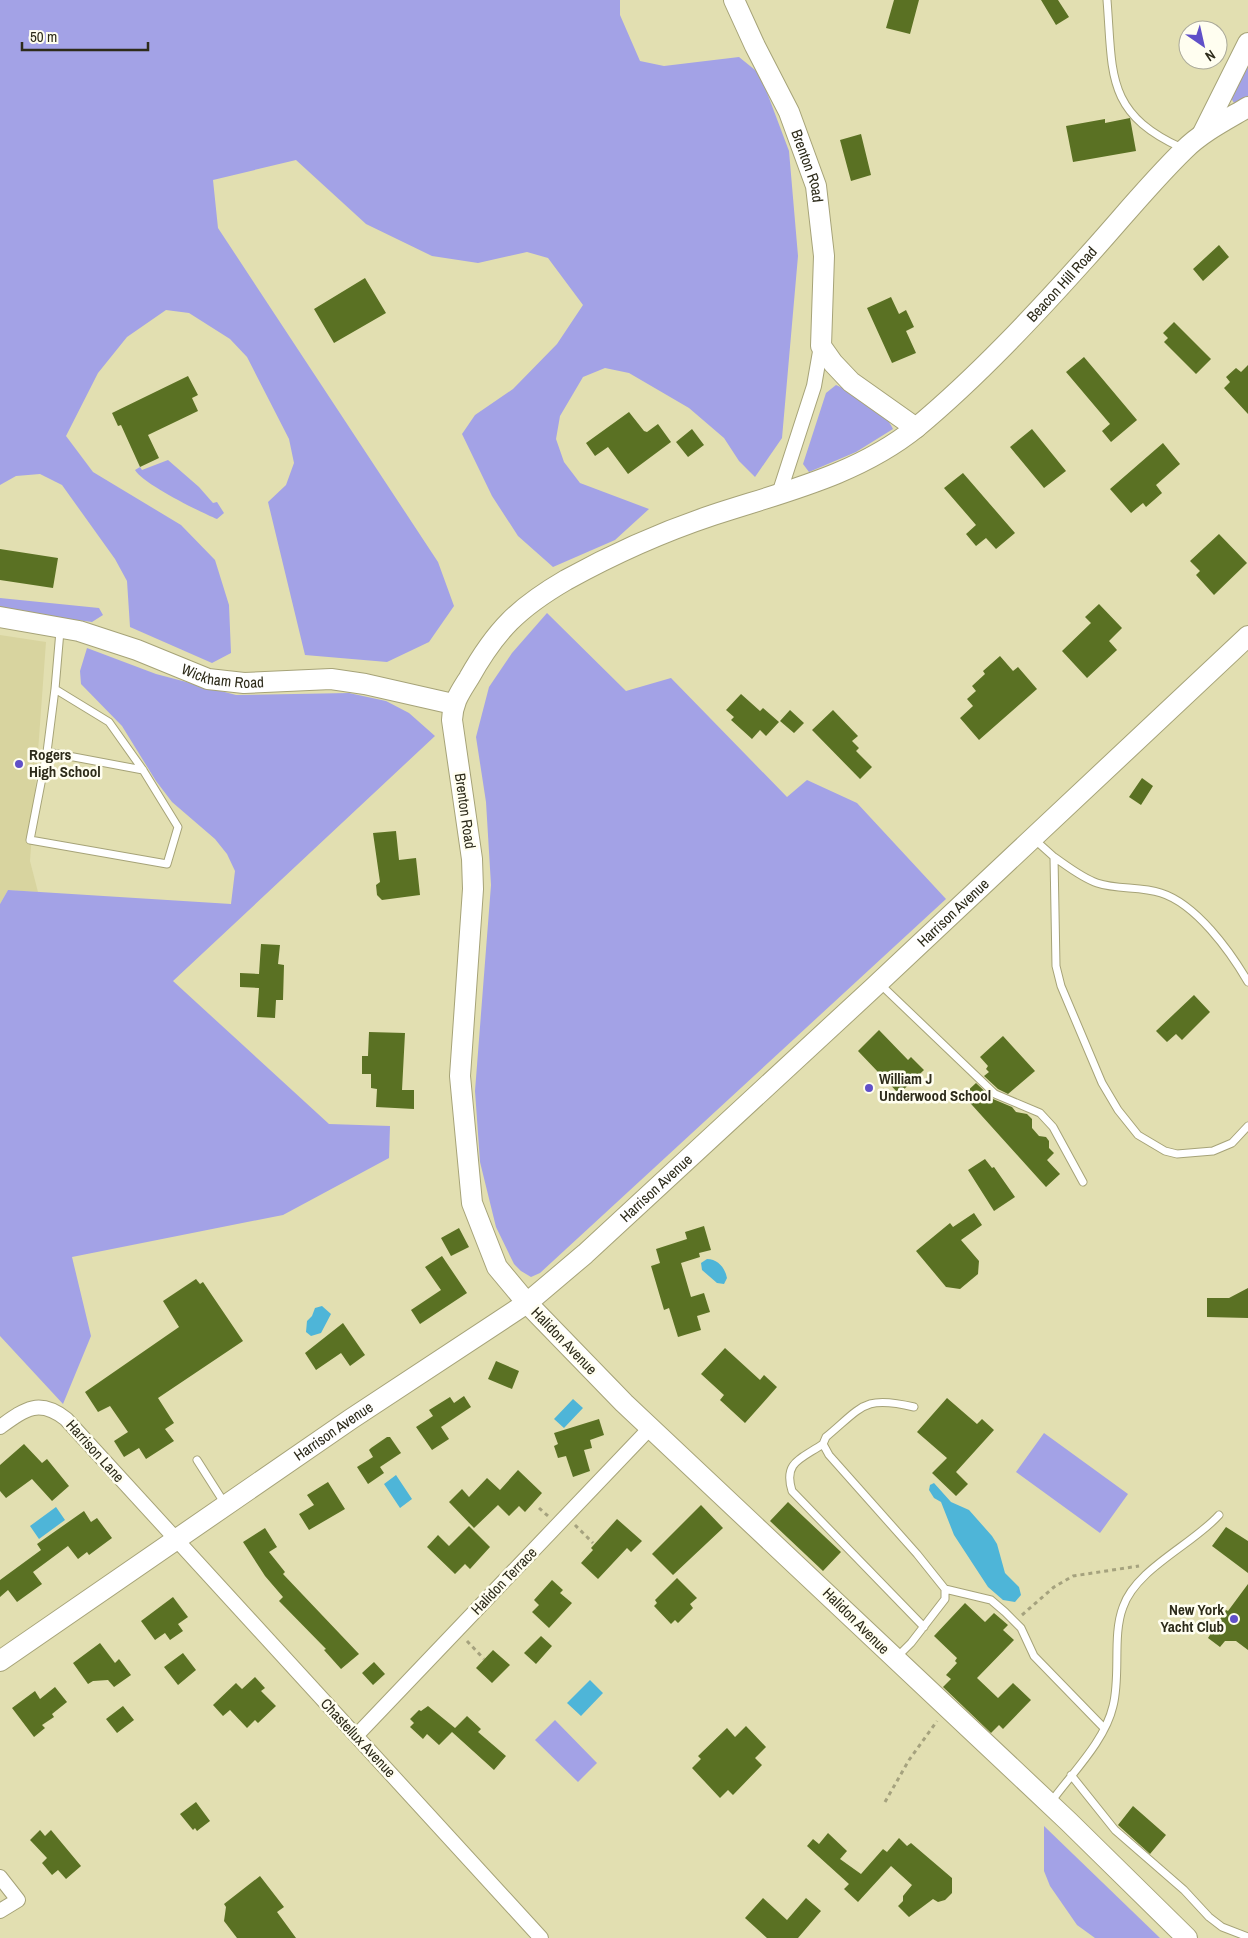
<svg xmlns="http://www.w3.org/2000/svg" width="1248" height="1938" font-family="'Archivo Narrow',sans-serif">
  <rect width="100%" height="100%" fill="#e2dfb1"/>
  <path fill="#d8d49f" d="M0,635L46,642L30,861L38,892L8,890L0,904Z"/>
  <path fill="#a3a2e6" d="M0,0H620V15L640,61L664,66L739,57L760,74L789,151L798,256L782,438L755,477L739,461L724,438L689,408L629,373L605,368L583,377L560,416L556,439L564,462L580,483L649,509L615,540L553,567L518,536L492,496L462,434L475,415L513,389L557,344L583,305L548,258L527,252L478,263L432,256L366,224L296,160L213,180L218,228L438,562L454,606L429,642L387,662L305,655L268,502L286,485L294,463L289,439L247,357L230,339L189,313L166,310L127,337L98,373L66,436L93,472L181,525L215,560L229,605L231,653L212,663L130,627L127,581L115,559L62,485L40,474L16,476L0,485Z
    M1248,64V96L1234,103L1231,98Z
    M836,385C853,392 886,412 893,429L856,452L809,472L803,464L826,393Z
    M168,460L199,487L213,503L217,502L224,513L217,519C200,512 143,484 135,470L140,467L142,470Z
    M0,598L99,608L103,615L92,622L0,610Z
    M547,613L626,691L671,678L787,797L807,780L857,803L946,899L540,1273L531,1277L521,1271L514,1264L496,1227L480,1162L475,1091L491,885L486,802L476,737L489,687L512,653Z
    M87,648L156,674L236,695L349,693L386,701L409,713L435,736L173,981L329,1124L390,1126L389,1158L283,1215L72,1257L91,1336L63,1404L0,1336V904L8,890L231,904L235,871L227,854L215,839L172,802L156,781L122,726L81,684L80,671Z
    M1044,1433L1128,1494L1100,1533L1016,1472Z
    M555,1720L597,1763L578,1782L535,1740Z
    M1044,1826L1160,1938H1095L1077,1925L1050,1886L1044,1871Z"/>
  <path fill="#4eb5d8" d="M707,1259C718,1259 725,1268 727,1278L724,1284L717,1283L702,1270L701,1263Z
    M322,1306L331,1314L321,1333L311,1336L306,1332L307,1321L312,1316L315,1308Z
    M573,1399L583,1408L564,1428L554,1419Z
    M396,1475L412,1499L400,1508L384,1484Z
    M934,1483L951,1502L969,1510L992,1536L997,1544L1005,1573L1019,1587L1021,1595L1015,1602L1003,1600L988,1587L954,1535L941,1502L934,1498L929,1490L930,1485Z
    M56,1507L65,1520L39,1539L30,1526Z
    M590,1680L603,1693L581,1716L567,1703Z"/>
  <path fill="#5a7123" d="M894,0H919L910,34L886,28Z
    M1041,0H1058L1069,17L1056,25Z
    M1130,118L1136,151L1073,162L1066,126L1105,119V123Z
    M861,134L871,175L851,181L840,140Z
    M1219,245L1229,257L1203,281L1193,269Z
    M365,278L386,313L334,343L314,309Z
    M891,297L899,314L906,310L914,327L906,331L916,353L892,363L867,308Z
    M1174,322L1211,359L1196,374L1164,342L1168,338L1163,333Z
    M1084,357L1137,420L1111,442L1102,431L1110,424L1066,372Z
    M1248,365V414L1224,388L1230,382L1226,377L1236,368L1241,372Z
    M188,376L198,395L192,398L198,411L148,435L159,458L140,467L121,425L118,426L112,413Z
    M629,412L644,431L647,432L658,424L671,442L628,474L608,447L595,456L586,443Z
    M692,429L704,445L688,457L676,442Z
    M1032,429L1066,471L1044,488L1010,447Z
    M1163,443L1180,464L1156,485L1162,493L1146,507L1143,503L1131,513L1110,489Z
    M963,473L1015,533L996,549L986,538L976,546L966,534L976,525L944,488Z
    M1219,534L1247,563L1214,595L1196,575L1200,571L1190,561Z
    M0,549L58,558L53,588L0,580Z
    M1099,604L1122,628L1109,641L1117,650L1087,678L1062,651L1091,623L1085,617Z
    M1000,656L1013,671L1018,667L1037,689L979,740L960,718L973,706L967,699L976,691L972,686L985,674L983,671Z
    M741,694L760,711L763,708L779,722L766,736L760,730L752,739L731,720L734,717L726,710Z
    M790,710L804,723L794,733L780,721Z
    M833,710L858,736L852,741L859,748L856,751L872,767L860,779L812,730Z
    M1142,778L1153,786L1141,805L1129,797Z
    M396,831L399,860L416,858L420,895L382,900L377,895L376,885L380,882L373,833Z
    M261,944L280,945L278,964L284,965L283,1000H276L275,1018L257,1017L259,988L240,987V973L259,974Z
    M1194,995L1210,1012L1182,1040L1176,1034L1167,1042L1156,1031Z
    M879,1030L908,1060L911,1057L924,1070L899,1094L858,1051Z
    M369,1032L405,1033L402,1090H414V1109L376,1107L377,1089L371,1088V1074H362V1056H368Z
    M1003,1036L1035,1071L1008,1094L998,1089L984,1076L989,1072L986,1069L988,1066L980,1057Z
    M976,1083L993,1099L1012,1107L1016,1112L1027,1114L1032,1119V1128L1039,1136L1046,1137L1049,1141V1148L1054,1153L1047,1160L1060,1174L1046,1187L963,1095Z
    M985,1159L992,1168L994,1167L1015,1197L994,1211L968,1170Z
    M974,1213L982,1225L961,1240L979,1261L978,1274L960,1289L946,1287L916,1251L950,1223L953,1227Z
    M704,1226L711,1250L699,1253L700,1257L681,1263L691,1297L704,1293L710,1312L697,1316L701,1330L678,1337L669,1308L664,1310L651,1266L660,1263L656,1249L687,1239L685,1232Z
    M459,1228L469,1247L451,1256L441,1238Z
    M442,1256L467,1293L420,1324L411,1310L441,1290L425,1267Z
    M196,1279L200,1284L203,1282L243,1341L158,1398L174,1423L165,1429L174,1441L146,1459L139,1448L124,1457L114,1441L128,1432L110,1406L98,1412L85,1392L179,1327L163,1301Z
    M1248,1288V1318L1207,1317V1298H1229Z
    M343,1323L365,1355L350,1366L341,1353L316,1370L305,1353Z
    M725,1348L760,1380L764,1375L777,1387L745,1423L720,1400L724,1395L701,1374Z
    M496,1361L519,1371L512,1389L488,1379Z
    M464,1396L471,1407L441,1427L449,1439L432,1450L416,1427L433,1416L429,1410L450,1397L454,1403Z
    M947,1398L977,1424L982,1419L994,1430L956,1472L968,1484L956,1496L932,1473L947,1458L917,1432Z
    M599,1419L604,1435L590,1440L592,1448L584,1450L590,1471L573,1477L566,1456L558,1458L554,1446L558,1444L554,1433Z
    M387,1437H390L401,1453L380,1467L384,1473L368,1484L357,1467L373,1457L369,1450L371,1448Z
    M24,1444L42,1463L47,1459L69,1486L52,1501L32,1479L6,1498L0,1491V1465Z
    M518,1470L542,1493L525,1512L519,1506L509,1516L498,1505L474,1528L449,1502L462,1489L469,1497L487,1478L500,1490Z
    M328,1482L345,1509L309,1530L299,1514L314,1505L307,1495Z
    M788,1502L841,1552L823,1571L770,1521Z
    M701,1505L723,1528L673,1575L652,1554Z
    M84,1511L91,1522L97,1518L112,1538L89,1555L87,1552L78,1559L68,1546L33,1572L42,1584L17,1602L8,1590L0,1597V1580L41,1550L37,1544Z
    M617,1519L642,1541L631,1552L627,1548L598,1579L581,1563L593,1550L591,1548Z
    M469,1526L490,1547L470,1569L465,1564L455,1574L427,1547L438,1535L449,1546Z
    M1226,1527L1248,1541V1573L1212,1546Z
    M265,1528L277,1547L269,1552L285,1572L283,1574L359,1654L341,1669L324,1650L326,1649L279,1601L283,1597L265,1576L243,1542Z
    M677,1578L697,1598L690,1604L693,1608L678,1623L675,1620L671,1624L654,1606L657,1603L655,1600Z
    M552,1580L563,1590L560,1593L572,1603L549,1628L532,1612L539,1605L534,1600Z
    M1248,1584V1650L1236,1641H1225L1220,1647L1208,1638L1226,1610L1228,1611Z
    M173,1597L188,1617L178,1624L183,1631L170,1640L165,1633L155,1640L141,1621Z
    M965,1603L985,1622L994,1613L1008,1625L1003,1630L1014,1640L977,1678L998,1698L1013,1683L1031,1700L1003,1729L999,1725L991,1733L943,1687L951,1679L946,1675L957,1663L955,1661L957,1658L934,1636Z
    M541,1636L552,1646L536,1664L524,1653Z
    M100,1643L115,1663L119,1659L131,1675L114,1687L108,1680L93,1681L88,1684L73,1663Z
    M493,1650L510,1665L492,1683L476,1668Z
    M183,1653L196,1670L178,1685L164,1667Z
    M374,1662L385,1674L373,1685L362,1673Z
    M255,1677L265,1688L261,1691L276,1706L258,1723L255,1720L247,1728L230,1710L223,1716L213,1705L236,1683L242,1689Z
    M55,1687L67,1702L52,1714L54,1717L42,1725L45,1728L34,1737L12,1708L35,1691L40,1699Z
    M123,1706L134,1720L117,1733L106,1719Z
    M428,1706L455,1728L467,1716L481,1729L478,1732L506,1756L494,1770L452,1732L439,1745L427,1734L423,1739L410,1727L414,1723L410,1719L419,1710L421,1711Z
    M746,1726L766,1747L755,1758L762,1765L733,1795L728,1790L720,1798L692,1768L701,1759L698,1756L727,1728L735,1737Z
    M196,1802L210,1821L197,1831L195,1828L193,1830L180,1814Z
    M1133,1806L1166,1835L1150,1854L1118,1825Z
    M40,1830L45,1836L51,1830L81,1866L66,1879L58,1870L52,1875L42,1863L47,1858L30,1840Z
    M828,1833L847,1851L840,1859L861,1874L883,1849L887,1852L899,1838L907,1846L911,1843L952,1878V1893L945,1900L938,1902L933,1899L909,1917L898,1906L903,1901V1896L912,1885L891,1866L858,1902L844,1889L849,1884L807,1846L813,1839L819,1844Z
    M260,1876L284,1907L277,1912L296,1938H237L224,1921L226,1907L224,1904Z
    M763,1898L787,1920L806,1898L821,1911L798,1938H767L745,1918Z"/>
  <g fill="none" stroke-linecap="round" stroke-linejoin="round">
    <defs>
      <path id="lane" d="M1107,0C1113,74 1105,113 1182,148
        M55,689L47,752L30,840L167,864L178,827L143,770L109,722L55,689L60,631
        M47,752L143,770
        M1034,839L1054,857
        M1248,982C1230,951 1196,904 1161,893C1140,886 1118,890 1097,883C1082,878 1067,866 1054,857L1056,966L1061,986L1102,1083L1118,1110L1138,1135L1165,1151L1177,1154L1213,1151L1232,1143L1248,1126
        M880,984L995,1094L1040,1113L1053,1127L1083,1182
        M823,1444C801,1459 783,1462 792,1491L924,1627
        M197,1460L225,1504
        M945,1589L991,1600L1005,1612L1021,1628L1034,1656L1104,1728
        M897,1657L911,1643L945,1599V1589L917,1554L829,1455L823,1444L826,1437C863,1406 864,1395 914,1407
        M1071,1775L1115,1830L1184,1890L1209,1917L1222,1927L1248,1937
        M1051,1802C1072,1773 1105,1741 1113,1706C1121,1675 1112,1636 1123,1607C1136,1569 1192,1545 1219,1515"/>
      <path id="street" d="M779,494L814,386L821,346
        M0,1427C25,1409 39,1398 66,1419L541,1938
        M356,1736L651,1427
        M0,1877L18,1900L0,1911"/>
      <g id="secondary">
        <path id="s1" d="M734,0L755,46L789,112L816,186L824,256L821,346L833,363L851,382L916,428"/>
        <path d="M1203,133L1248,43"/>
        <path id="s2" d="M0,617L79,631L137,650L208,679L244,683L331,679L365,684L453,704"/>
        <path id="s3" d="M0,1661L351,1419L527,1303L585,1254L873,988L1248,636"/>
        <path id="s4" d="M1187,1938L1069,1822L624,1403L527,1303L497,1267L472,1203L460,1076L473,889L472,859L452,720C453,702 459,694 469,678C496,630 518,608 566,580C613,554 662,532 713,515C783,492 858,475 917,427C977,377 1034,316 1086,258C1118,223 1149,184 1184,150C1202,132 1226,120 1248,107"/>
      </g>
    </defs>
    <use href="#lane" stroke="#a6a378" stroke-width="9"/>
    <use href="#street" stroke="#a6a378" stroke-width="16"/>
    <use href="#secondary" stroke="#a6a378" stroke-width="22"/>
    <path stroke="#a5a27e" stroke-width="3" stroke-dasharray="4 4" stroke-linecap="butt" d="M539,1508L548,1516
      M575,1525L593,1543
      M1022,1615L1054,1587L1073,1576L1139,1566
      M467,1641L484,1659
      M885,1802L909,1760L937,1721"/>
    <use href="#lane" stroke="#fff" stroke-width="7"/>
    <use href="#street" stroke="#fff" stroke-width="14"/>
    <use href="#secondary" stroke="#fff" stroke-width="20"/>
  </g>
  <g fill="#6050c8" stroke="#fffef0" stroke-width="2">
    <circle cx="19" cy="764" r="5"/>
    <circle cx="869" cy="1088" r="5"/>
    <circle cx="1234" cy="1619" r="5"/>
  </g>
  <g text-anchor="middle" stroke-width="5" stroke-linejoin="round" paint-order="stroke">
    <g font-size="15" fill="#2d2b1a" stroke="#fffef0">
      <text dy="5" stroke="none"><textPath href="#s1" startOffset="182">Brenton Road</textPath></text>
      <text dy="5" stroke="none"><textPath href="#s4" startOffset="2291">Beacon Hill Road</textPath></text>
      <text dy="5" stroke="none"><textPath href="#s2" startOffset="232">Wickham Road</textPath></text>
      <text transform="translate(465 811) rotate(82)" y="5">Brenton Road</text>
      <text dy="5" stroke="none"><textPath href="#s3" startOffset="1215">Harrison Avenue</textPath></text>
      <text dy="5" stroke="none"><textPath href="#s3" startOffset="810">Harrison Avenue</textPath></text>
      <text transform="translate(564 1341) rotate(46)" y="5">Halidon Avenue</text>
      <text dy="5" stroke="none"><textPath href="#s3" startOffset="405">Harrison Avenue</textPath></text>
      <text transform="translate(95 1451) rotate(48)" y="5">Harrison Lane</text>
      <text transform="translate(504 1581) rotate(-46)" y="5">Halidon Terrace</text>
      <text transform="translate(856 1621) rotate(45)" y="5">Halidon Avenue</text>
      <text transform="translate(358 1738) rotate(47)" y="5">Chastellux Avenue</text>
    </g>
    <g font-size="15" font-weight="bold" fill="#2d2b1a" stroke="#fffef0" text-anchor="start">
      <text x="29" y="760">Rogers<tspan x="29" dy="17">High School</tspan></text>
      <text x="879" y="1084">William J<tspan x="879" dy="17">Underwood School</tspan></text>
      <text x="1224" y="1615" text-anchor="end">New York<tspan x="1224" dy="17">Yacht Club</tspan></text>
    </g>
  </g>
  <g transform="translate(1203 45) rotate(146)"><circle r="24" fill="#fffef0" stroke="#abaa9a"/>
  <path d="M0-4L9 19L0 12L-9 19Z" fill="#6050c8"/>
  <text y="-8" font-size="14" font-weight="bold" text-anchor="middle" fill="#2d2b1a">N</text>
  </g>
  <path d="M22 42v8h126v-8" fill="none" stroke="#2d2b1a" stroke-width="2.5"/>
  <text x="30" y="42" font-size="15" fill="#2d2b1a" stroke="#fffef0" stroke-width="4" paint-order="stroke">50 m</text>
</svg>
